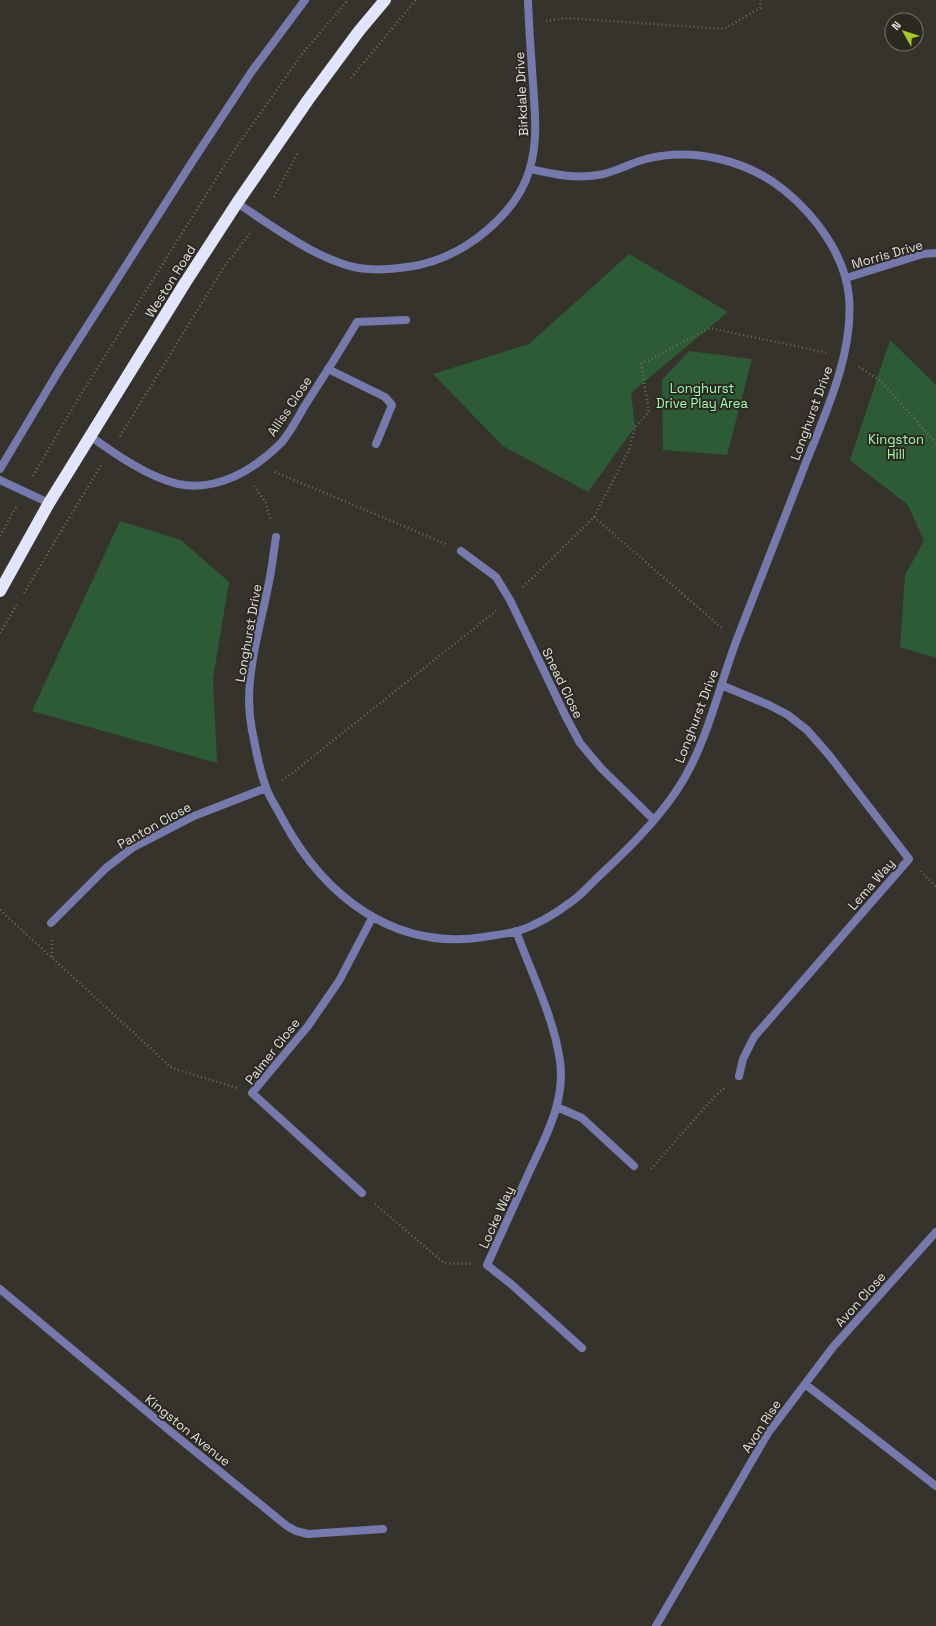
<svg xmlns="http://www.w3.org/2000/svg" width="936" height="1626" font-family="'Space Grotesk',sans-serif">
  <rect width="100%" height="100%" fill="#36332c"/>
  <path fill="#2d5b35" d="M629,254L728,312L631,393L635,427L588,492L503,446L433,374L529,344Z
    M890,340L936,385V658L900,647L905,575L924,541L908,505L850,460Z
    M689,351L752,359L727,455L663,450L662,380Z
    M120,521L181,540L229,582L213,679L217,763L32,711Z"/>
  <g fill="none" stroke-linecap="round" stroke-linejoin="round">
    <path stroke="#6f6c66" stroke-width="2.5" stroke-dasharray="1 3" stroke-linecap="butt" d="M546,21L567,18L724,29L760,8L761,0
      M351,78L416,0
      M274,197L298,152
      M859,367L881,381L936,443
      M120,436L224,267L250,233
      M275,472L446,544
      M33,476L78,399L233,152L302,54L348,0
      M254,486L266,503L271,521
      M594,517L723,629
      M0,536L16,507
      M523,587L594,517L629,450L635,427L649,412L641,364L710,328L828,353
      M24,593L101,465
      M0,633L17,604
      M282,780L291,774L496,611
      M921,871L936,887
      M0,910L172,1068L237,1088
      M52,940V957
      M651,1169L715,1096L726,1087
      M375,1204L444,1263L471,1264"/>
    <path stroke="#7679ab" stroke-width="8" d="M328,369L385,397L392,405L376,444"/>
    <path stroke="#7679ab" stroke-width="8" d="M237,203C271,225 326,267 368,269C381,270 394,269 407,267C432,264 455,254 476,239C500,221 522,198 530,168C538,140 535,113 533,84C531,56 529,28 528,0
      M846,278L923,254L936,253
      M90,436C115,454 148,477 178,484C217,492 254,470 281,443C290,433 297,419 304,407C322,379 340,351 357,322L406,320
      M0,469L58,372L192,162L252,71L305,0
      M0,480L49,503
      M276,537C274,548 273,560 271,571C264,613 250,654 249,698C249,711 251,727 254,740C257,756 261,775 267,790C271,800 278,810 283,820C324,896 394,951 484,937C495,935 507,934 518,931C537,925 555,914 571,902C580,896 588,887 596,879C625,852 655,823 677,790C707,745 718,689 737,639C759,583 781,526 803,470C823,418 854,356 849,297C845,255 816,216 784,190C747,160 692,147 646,159C630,163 614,173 598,175C574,179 553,174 530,169
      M461,551L496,577L510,600L566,717L580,743L601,768L654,820
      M721,685L769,705L788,715L807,730L829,755L909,859L754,1037L743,1059L739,1076
      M51,923L106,868L132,848L194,816L266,788
      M516,931C531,972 554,1018 560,1061C566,1104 543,1141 526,1179C513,1208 500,1236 487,1265L511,1284L582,1348
      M557,1107L582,1118L634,1166
      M362,1193L252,1093L308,1026L339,981L372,918
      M0,1289L170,1431L287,1526L296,1531L308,1534L383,1529
      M805,1384L936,1486
      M656,1626L768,1433L833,1347L936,1232"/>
    <path stroke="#e2e5fd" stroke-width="12" d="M0,591L49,503L185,283L237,203L308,100L359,31L385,0"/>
  </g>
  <g text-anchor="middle" stroke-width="4" stroke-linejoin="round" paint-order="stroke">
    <g font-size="13" fill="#e2e0db" stroke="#2c2922">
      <text transform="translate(521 94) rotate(-93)" y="5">Birkdale Drive</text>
      <text transform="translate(887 254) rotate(-16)" y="5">Morris Drive</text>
      <text transform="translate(170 281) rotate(-58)" y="5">Weston Road</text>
      <text transform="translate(289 406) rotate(-56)" y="5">Alliss Close</text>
      <text transform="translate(811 413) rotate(-70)" y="5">Longhurst Drive</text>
      <text transform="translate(248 633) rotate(-80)" y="5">Longhurst Drive</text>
      <text transform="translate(563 683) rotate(64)" y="5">Snead Close</text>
      <text transform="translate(696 716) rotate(-69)" y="5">Longhurst Drive</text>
      <text transform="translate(154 825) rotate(-29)" y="5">Panton Close</text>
      <text transform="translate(871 884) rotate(-49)" y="5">Lema Way</text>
      <text transform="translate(272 1051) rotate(-52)" y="5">Palmer Close</text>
      <text transform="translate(496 1217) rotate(-66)" y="5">Locke Way</text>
      <text transform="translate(860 1299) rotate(-48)" y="5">Avon Close</text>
      <text transform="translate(761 1426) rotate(-57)" y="5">Avon Rise</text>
      <text transform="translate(188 1430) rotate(39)" y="5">Kingston Avenue</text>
    </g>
    <g font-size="13" fill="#a1fdaf" stroke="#2c2922">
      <text x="702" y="393">Longhurst<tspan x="702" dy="15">Drive Play Area</tspan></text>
      <text x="896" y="444">Kingston<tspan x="896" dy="15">Hill</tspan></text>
    </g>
  </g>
  <g transform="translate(904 32) rotate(309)"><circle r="19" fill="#2c2922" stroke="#75726c"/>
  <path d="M0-3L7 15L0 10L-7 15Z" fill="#a4c824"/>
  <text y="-6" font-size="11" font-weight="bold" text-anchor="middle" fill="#e2e0db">N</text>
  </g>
</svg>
